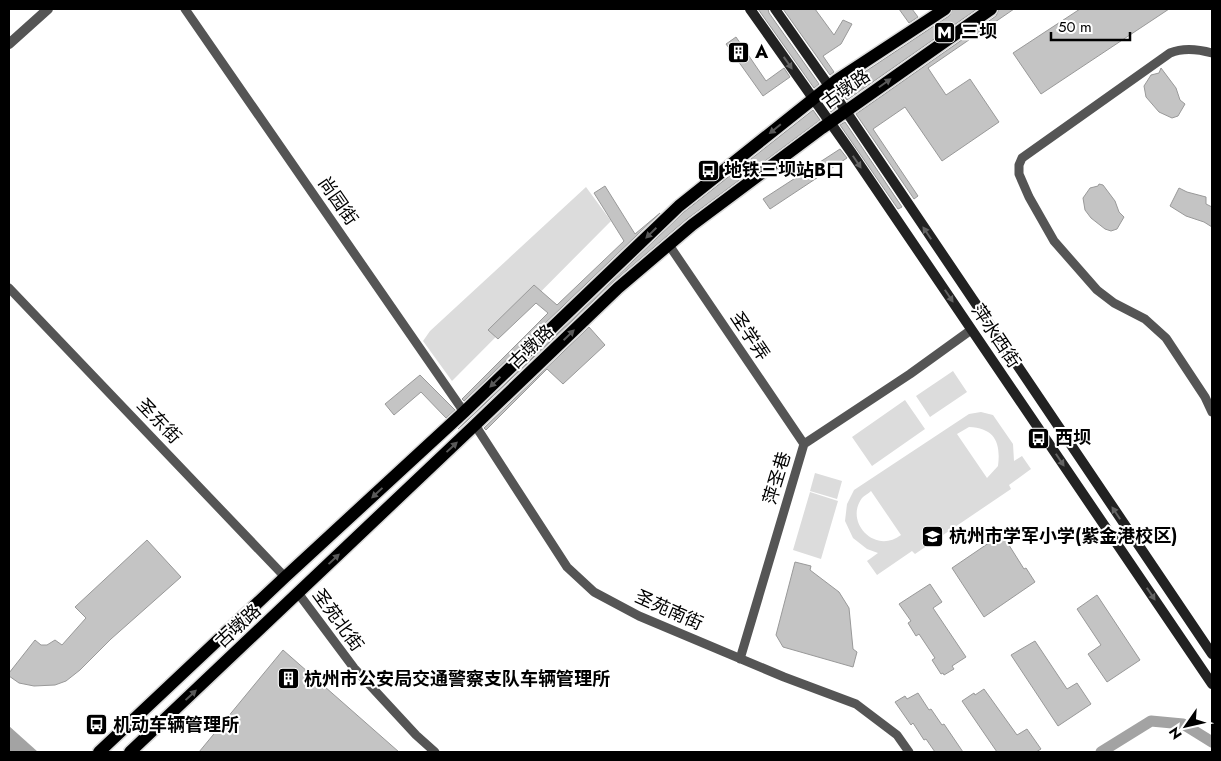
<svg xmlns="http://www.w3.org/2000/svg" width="1221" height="761" font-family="Jost,'Noto Sans SC',sans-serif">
  <rect width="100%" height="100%" fill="#fff"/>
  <path fill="#dcdcdc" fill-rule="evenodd" d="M586,187L611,221L452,381L423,341L430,331Z
    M953,371L967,392L930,417L916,396Z
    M905,400L925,429L872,466L852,437Z
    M981,412L993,415L1013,444L1014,461L1022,456L1031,469L1009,485L1011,489L915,554L912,551L877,575L867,561L878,553L867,549L853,538L845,521L847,504L854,490L969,414ZM969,427C995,428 1001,443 998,466L987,478L957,434ZM871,491L901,535C875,555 844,522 862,498C864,496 869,493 871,491Z
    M815,473L842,481L837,499L810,491Z
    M810,492L838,501L821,559L793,550Z"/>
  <path fill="#a3a3a3" d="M9,726L38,752H9Z"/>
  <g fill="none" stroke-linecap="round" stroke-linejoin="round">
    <path stroke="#a3a3a3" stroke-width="11" d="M1101,752L1151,721L1183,724L1212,742"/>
  </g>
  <path fill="#c4c4c4" stroke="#999" d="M758,9H768L769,13L819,84L814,88Z
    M783,9H815L834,35L843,20L852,24L841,44L823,56L834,72L830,75Z
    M899,9H912L918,17L909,23Z
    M953,9H977L847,100L839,89L949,16Z
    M999,9H1014L928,68L946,95L970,79L999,122L942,161L905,107L873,129L918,196L914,199L856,114L996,16Z
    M1080,9H1169L1041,94L1013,53Z
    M736,37L766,81L784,68L790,77L763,96L726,44Z
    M1161,68L1176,88L1180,100L1185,104L1178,116L1172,118L1159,112L1146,97L1144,86L1151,75L1159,73Z
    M828,97L836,108L831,112L824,101Z
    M813,110L820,120L687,219L613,282L469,419L458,429L684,212Z
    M845,122L902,207L898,209L840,125Z
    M840,149L847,158L770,209L763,199Z
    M1099,184L1103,185L1115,201L1119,212L1124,217L1117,229L1111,231L1105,229L1091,218L1085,210L1083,198L1090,188L1098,186Z
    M605,186L635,234L660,213L464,401L462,399L548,313L536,303L498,339L488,330L534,285L557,305L624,241L594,193Z
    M1179,188L1187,192L1206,197V204L1212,207V227L1204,222L1186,216L1170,206Z
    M589,327L605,345L563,384L547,369L486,430L484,428Z
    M420,375L455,410L446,418L421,392L394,415L385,404Z
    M1002,534L1024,569L1026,568L1035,582L984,617L952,568Z
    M147,540L181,577L111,639L80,670L66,681L55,685L34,686L19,683L9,676V673L35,640L41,645H47L55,640L62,645L86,618L75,607Z
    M795,562L811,566L810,570L839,592L849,608L853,649L857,652L853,667L783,647L776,635Z
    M930,584L942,602L933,608L966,657L952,666L954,669L944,675L943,673L941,674L932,660L935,658L919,634L916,636L908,623L911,621L899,604Z
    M1097,595L1140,660L1107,682L1088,654L1101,645L1077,609Z
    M1035,641L1067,689L1077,683L1091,704L1058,726L1011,655Z
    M283,650L399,752H199Z
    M984,689L1017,735L1027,729L1041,749L1036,752H997L962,701L974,693L975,695Z
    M918,693L929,710L931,709L942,725L944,724L963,752H935L926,739L924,740L913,723L911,725L895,702L905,696L907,699Z"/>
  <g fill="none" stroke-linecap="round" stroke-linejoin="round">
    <defs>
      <path id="primary" d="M99,752L285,577L464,412L679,206L837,80L945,9
        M130,752L475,425L618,288L692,225L822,128L991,9"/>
    </defs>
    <use href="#primary" stroke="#dbdbdb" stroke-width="15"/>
    <path stroke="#555" stroke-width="9" d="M185,9L464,412
      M1212,53C1198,49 1184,47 1170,53L1022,158L1019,165V174L1029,197L1054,241L1097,290L1114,303L1145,319L1166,338L1205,397L1212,412
      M669,245L804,444
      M9,288L285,577
      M475,425L567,567L594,592L639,616L784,677L856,704L897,735L909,752
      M298,593L354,668L416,735L435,752
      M740,659L804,444L910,374L971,330"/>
    <path stroke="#555" stroke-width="10" d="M9,44L48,9"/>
    <path stroke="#222" stroke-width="10" d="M750,9L851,152L1212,684
      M775,9L829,86L1212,654"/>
    <use href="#primary" stroke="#000" stroke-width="12"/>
  </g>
  <defs><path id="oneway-solid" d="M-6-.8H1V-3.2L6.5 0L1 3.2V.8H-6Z" transform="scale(1.25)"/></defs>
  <g fill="#646464">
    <use href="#oneway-solid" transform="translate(788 63) rotate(55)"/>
    <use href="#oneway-solid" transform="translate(857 162) rotate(56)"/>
    <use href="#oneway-solid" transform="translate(927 233) rotate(-124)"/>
    <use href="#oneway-solid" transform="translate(949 296) rotate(56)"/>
    <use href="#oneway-solid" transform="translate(1060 460) rotate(56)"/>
    <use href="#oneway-solid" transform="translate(1116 513) rotate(-124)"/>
    <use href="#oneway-solid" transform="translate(1151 594) rotate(56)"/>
  </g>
  <g fill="#595959">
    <use href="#oneway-solid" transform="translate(885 83) rotate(-35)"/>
    <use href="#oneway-solid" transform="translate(775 129) rotate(141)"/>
    <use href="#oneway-solid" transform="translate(651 233) rotate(136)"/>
    <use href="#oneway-solid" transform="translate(569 335) rotate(-44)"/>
    <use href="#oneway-solid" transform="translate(495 382) rotate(136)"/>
    <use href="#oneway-solid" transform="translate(452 447) rotate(-43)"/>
    <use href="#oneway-solid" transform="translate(377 493) rotate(137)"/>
    <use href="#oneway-solid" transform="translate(334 559) rotate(-43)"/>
    <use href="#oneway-solid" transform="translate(191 695) rotate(-43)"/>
  </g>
  <defs>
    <symbol id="metro-square" viewBox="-11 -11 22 22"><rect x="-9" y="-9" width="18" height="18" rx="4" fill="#000" stroke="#fff"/><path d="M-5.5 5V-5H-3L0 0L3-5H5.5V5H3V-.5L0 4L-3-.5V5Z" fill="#fff"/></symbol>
    <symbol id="building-square" viewBox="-11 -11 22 22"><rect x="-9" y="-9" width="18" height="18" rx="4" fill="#000" stroke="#fff"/><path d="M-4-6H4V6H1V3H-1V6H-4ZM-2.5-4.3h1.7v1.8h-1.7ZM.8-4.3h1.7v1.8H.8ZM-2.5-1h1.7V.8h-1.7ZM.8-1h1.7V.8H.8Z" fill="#fff"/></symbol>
    <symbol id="bus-square" viewBox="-11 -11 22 22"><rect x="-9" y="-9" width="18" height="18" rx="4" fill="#000" stroke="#fff"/><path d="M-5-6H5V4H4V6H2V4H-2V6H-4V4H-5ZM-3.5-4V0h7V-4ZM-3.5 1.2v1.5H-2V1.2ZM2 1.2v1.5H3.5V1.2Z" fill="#fff"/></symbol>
    <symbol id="school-square" viewBox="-11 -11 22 22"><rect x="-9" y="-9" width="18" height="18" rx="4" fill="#000" stroke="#fff"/><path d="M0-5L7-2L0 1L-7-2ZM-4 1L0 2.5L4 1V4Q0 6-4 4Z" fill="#fff"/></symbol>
  </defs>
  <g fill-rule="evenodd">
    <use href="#metro-square" x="932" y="20" width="25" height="25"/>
    <use href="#building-square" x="726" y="40" width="25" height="25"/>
    <use href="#bus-square" x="696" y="158" width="25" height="25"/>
    <use href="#bus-square" x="1026" y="426" width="25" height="25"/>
    <use href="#school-square" x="920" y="524" width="25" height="25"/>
    <use href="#building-square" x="276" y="666" width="25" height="25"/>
    <use href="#bus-square" x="84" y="712" width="25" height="25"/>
  </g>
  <g text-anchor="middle" stroke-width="4" stroke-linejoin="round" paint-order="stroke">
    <g font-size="18" font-weight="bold" fill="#000" stroke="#fff" text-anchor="start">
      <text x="961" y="38">三坝</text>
      <text x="755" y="58">A</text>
      <text x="724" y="176">地铁三坝站B口</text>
      <text x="1055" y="444">西坝</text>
      <text x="949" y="542">杭州市学军小学(紫金港校区)</text>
      <text x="304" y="685">杭州市公安局交通警察支队车辆管理所</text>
      <text x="113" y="731">机动车辆管理所</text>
    </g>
    <g font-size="18" fill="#000" stroke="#fff">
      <text transform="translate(846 89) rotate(-35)" y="6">古墩路</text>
      <text transform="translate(338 201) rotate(55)" y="6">尚园街</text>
      <text transform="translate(750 336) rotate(56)" y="6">圣学弄</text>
      <text transform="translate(996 336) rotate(56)" y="6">萍水西街</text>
      <text transform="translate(531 347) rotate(-44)" y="6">古墩路</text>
      <text transform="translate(159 421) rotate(46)" y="6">圣东街</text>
      <text transform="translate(777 478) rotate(-73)" y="6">萍圣巷</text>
      <text transform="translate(669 610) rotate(24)" y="6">圣苑南街</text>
      <text transform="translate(338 620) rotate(54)" y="6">圣苑北街</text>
      <text transform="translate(238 626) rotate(-43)" y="6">古墩路</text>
    </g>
  </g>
  <rect width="1221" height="761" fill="none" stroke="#000000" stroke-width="20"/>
  <g transform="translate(1186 726) rotate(236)" stroke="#ffffff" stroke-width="4" paint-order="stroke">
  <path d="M0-4L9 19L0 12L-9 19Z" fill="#000000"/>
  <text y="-8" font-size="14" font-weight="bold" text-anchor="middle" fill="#000000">N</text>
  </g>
  <path d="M1051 32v8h79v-8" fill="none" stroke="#000000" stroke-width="2.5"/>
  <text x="1058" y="32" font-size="15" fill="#000000" stroke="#ffffff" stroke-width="4" paint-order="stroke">50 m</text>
</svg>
